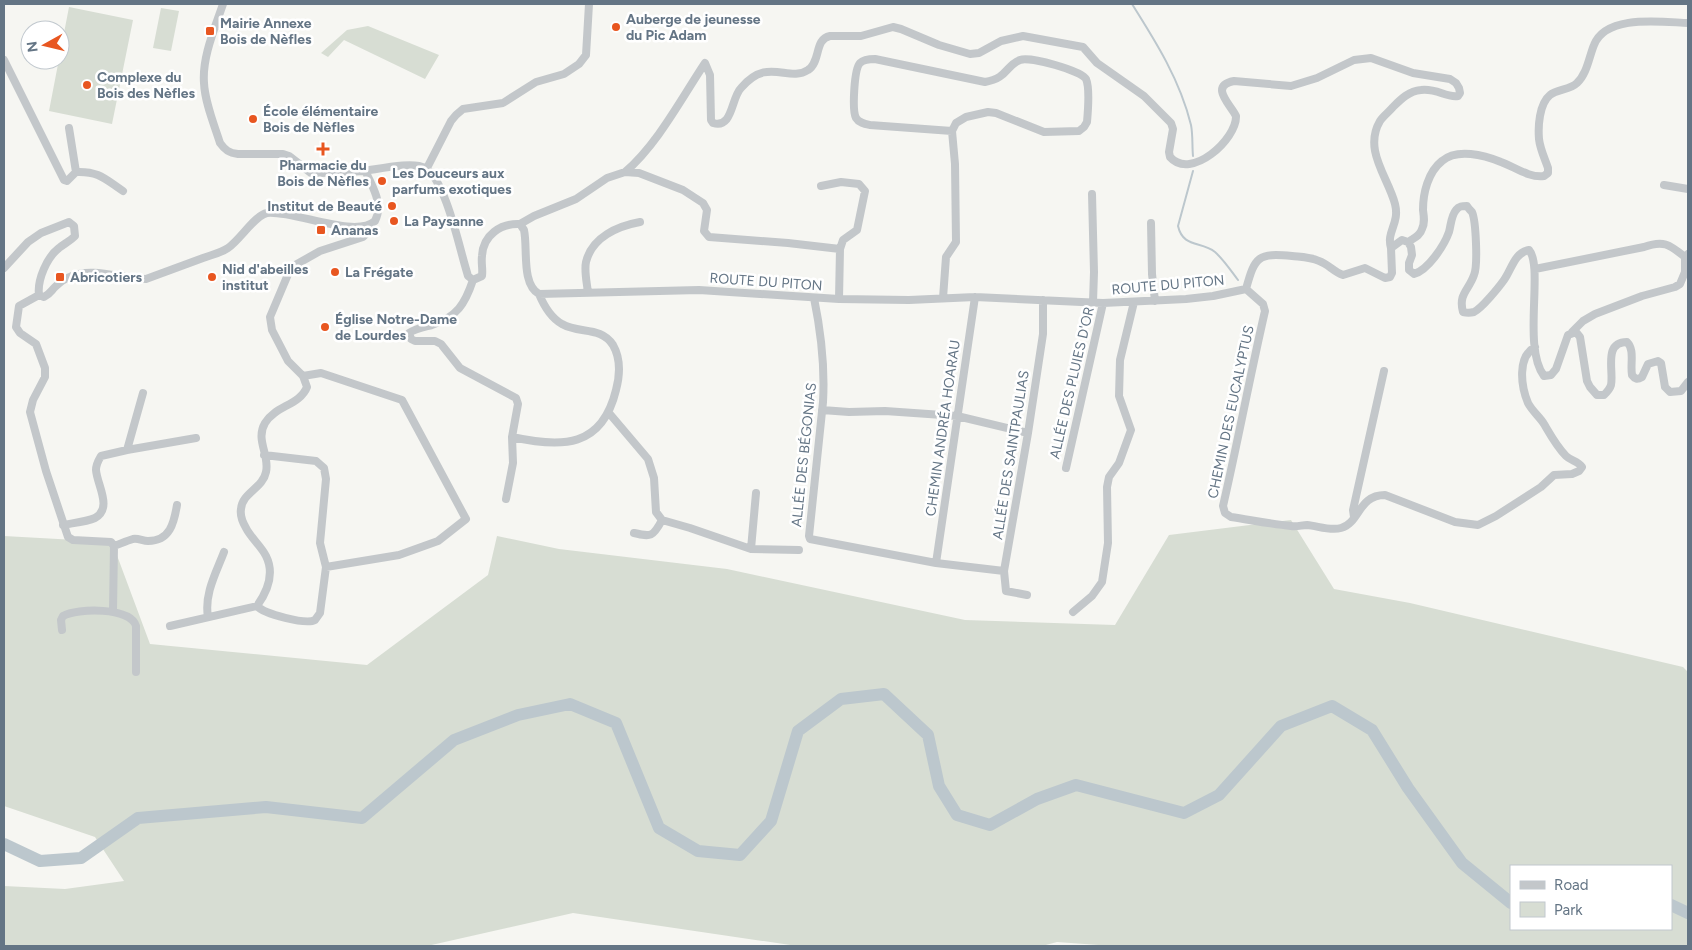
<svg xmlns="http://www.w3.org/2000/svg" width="1692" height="950" viewBox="0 0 1692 950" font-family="Figtree,sans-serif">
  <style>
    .green { fill: #d7ddd3; fill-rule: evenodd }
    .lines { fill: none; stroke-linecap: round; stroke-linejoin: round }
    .stream { stroke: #bcc7cd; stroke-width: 2 }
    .river { stroke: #bcc7cd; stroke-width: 12 }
    .minor { stroke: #c3c7ca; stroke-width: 8 }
    .poi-dot { fill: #e85620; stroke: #fff; stroke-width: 2 }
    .labels { text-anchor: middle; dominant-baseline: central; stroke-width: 5; stroke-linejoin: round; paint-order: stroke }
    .poi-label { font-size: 14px; font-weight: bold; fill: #647585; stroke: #fff; text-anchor: start }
    .street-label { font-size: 14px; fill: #647585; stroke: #fff }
  </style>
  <rect width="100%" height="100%" fill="#f6f6f2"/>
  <path class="green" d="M69 7 133 20 112 124 49 111Z
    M161 8 179 11 171 51 153 48Z
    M368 26 439 55 425 79 344 40 328 57 321 53 347 30Z
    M1291 520 1334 589 1410 603 1683 667 1688 672V946H1112L1057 942 1042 946H797L573 913 427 946H4V886L65 889 124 881 95 837 4 806V536L112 542 150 644 367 665 488 575 497 536 559 549 727 569 965 620 1115 625 1169 535ZM1511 866H1671V929H1511Z"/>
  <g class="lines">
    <path class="stream" d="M1132 4C1156 42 1180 80 1191 125 1193 135 1192 146 1193 156
      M1193 171 1178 226C1183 248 1201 241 1215 252 1224 260 1231 271 1238 280"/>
    <path class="river" d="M4 844 40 861 81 858 138 818 266 807 362 818 454 740 518 715 570 704 616 723 659 828 698 851 740 855 771 821 798 731 841 699 884 694 928 735 939 786 957 815 990 825 1037 799 1076 785 1184 813 1219 795 1281 726 1332 706 1372 730 1408 788 1462 863 1511 903
      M1671 905 1688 913"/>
    <path class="minor" d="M223 4C215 28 202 57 204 83 205 103 214 124 220 143 225 150 229 153 238 154H283L289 156 311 173C328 173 346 172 364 171 379 169 413 161 425 168 445 179 459 246 466 269L468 276 473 280 482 276C483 269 481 263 482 256 483 235 501 223 520 224L524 230C528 248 521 284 539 294L699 290 839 299 909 300 975 297 1103 303 1186 299 1213 296 1246 289
      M4 60 64 180 67 181 76 172 69 128
      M427 168 451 121 456 115 463 109 503 103 536 82 564 74 579 64 586 55 589 4
      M76 172C99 171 105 179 123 191
      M625 172C657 145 681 99 705 63L710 75 711 120 713 123C733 129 731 98 741 88 768 56 788 83 808 70 821 62 814 39 830 36H861L893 27 901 29 939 45 970 54 979 53 1001 41 1023 36 1083 47 1097 63 1144 96 1171 123 1173 129 1169 152 1170 157C1191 181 1237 139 1236 116 1230 104 1209 86 1234 81L1291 86 1317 78 1354 60 1371 58 1413 73 1450 79 1456 83 1459 88 1460 93 1458 96C1446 98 1437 88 1421 90 1409 91 1401 99 1393 107 1389 112 1383 116 1380 121 1363 150 1388 177 1395 204 1400 224 1386 231 1391 248
      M1664 185 1688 189
      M821 186 841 182 859 184 865 191 857 230 843 240 840 249 839 299
      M1092 194 1094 272 1093 302
      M1151 223 1152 274 1155 301
      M520 224 534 216 576 199 607 178 625 172 639 173 683 190 703 203 707 210 704 231 709 237 788 243 840 249
      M1408 242C1414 238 1420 236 1422 229 1425 223 1424 217 1423 210 1423 193 1428 172 1442 161 1457 148 1484 155 1501 162 1515 167 1529 178 1544 176L1548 173V168C1545 159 1540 149 1539 139 1538 127 1539 104 1550 95 1557 89 1570 90 1577 83 1587 74 1589 57 1594 45 1606 14 1661 22 1688 23
      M4 268 28 242 41 233 69 222 74 226 75 236C70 241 64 244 59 248 47 257 37 280 39 295L44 297C50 294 51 291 55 287 59 283 66 278 72 276 92 267 123 279 146 279 165 272 184 265 203 258 211 255 221 253 228 248 240 240 255 215 267 213 294 210 355 239 375 221 384 203 372 187 365 170
      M1535 269 1644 247C1663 240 1669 244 1685 257
      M473 280C465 304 457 317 432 325 424 327 416 328 409 333L411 339 415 341H435L441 344 460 368 516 398 518 404 512 437 513 463 506 499
      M1246 289C1255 256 1258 253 1292 256 1301 257 1311 257 1319 261 1328 264 1334 272 1343 275L1365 268 1385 278 1390 277 1392 273 1391 248 1402 240 1408 242 1411 247 1412 255 1409 263V270L1414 274C1428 270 1444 246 1449 232 1451 225 1451 216 1456 210 1459 206 1462 206 1467 206 1468 208 1470 210 1472 212 1476 221 1478 266 1474 275 1469 290 1458 294 1463 312 1467 313 1470 313 1474 312 1482 308 1499 287 1504 280 1512 269 1514 253 1529 250 1544 267 1522 347 1544 376L1551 375 1556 369 1568 335 1576 332 1580 337 1587 381 1590 387 1597 395H1604C1607 392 1610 389 1611 385 1614 371 1603 342 1627 342 1635 350 1630 364 1632 375 1635 379 1637 380 1642 377L1648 364 1658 361 1661 363 1665 387 1670 392 1681 391 1688 382
      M1246 289 1263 304 1265 311C1250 376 1238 441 1223 506L1225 513 1231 517C1251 520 1271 524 1291 526 1297 527 1302 525 1307 525 1318 526 1330 531 1341 528 1360 523 1358 495 1385 495L1455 522 1478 525 1496 516 1541 487 1554 475 1572 474 1579 471 1582 467C1578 461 1571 461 1566 456 1557 447 1551 436 1544 424 1540 417 1532 411 1528 403 1521 386 1517 357 1535 347
      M588 293C587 283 584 271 586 262 592 237 618 226 640 222
      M39 295 19 306 16 327 20 333 36 344 45 368V377L33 400 30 412 46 471 68 537 73 540 111 542 114 546 113 611
      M814 298C821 332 825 367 823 402L809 536 810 539 936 563 1004 571
      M943 298 946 257 956 242 955 164 952 131 956 123 966 117 988 112 996 113 1044 132 1079 131 1084 127 1087 122C1088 111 1090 88 1086 79 1082 71 1030 56 1020 60 1005 66 1008 78 985 82L875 59C870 59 863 60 860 63 854 69 852 111 856 118 859 123 865 124 870 125L952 131
      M1572 332 1583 321 1595 314 1642 296 1675 287 1680 284 1685 272V257L1688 254
      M303 376 321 373 402 400 466 519 438 541 399 555 326 567
      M822 410 849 412 885 411 957 416 1028 433
      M609 413 648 459 654 478 656 512 662 520 690 528 751 549 799 550
      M512 437C562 448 602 448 616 390 620 375 621 359 613 345 601 326 579 334 562 324 551 318 544 306 539 294
      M127 450 143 393
      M1066 468 1103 303
      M1354 517 1353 510 1384 371
      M63 525C73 523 86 522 95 518 113 508 97 485 96 470 96 464 98 461 101 456L127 450 196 438
      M634 533C651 537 653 537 662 520
      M114 546C120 544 126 541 133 539 138 538 143 541 148 541 170 541 174 523 177 505
      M751 549 756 493
      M936 563 975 297
      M1027 595 1006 591 1004 571 1028 433 1043 334V300
      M257 606C264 614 306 625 315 620L320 613 326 567 320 543 326 479 324 468 316 461 264 455
      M1073 612 1092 596 1102 582 1108 543 1107 487 1109 477 1119 463 1131 430 1119 396 1120 360 1134 302
      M208 617C204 594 216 573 224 552
      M170 626 257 606C267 592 275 574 266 556 261 546 251 538 246 528 243 523 240 515 241 509 242 493 263 488 266 472 270 455 255 440 265 423 275 406 300 405 307 387L303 376 288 361 272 330 270 317 289 272 297 264 320 251 363 237 366 234 365 227
      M62 630 61 620 63 616C77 608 131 607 136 626V672"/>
  </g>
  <g class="poi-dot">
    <circle cx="616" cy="27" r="5"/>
    <rect x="205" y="26" width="10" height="10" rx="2.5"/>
    <circle cx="87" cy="85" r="5"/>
    <circle cx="253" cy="119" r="5"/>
    <path d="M320.5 141.5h5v5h5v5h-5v5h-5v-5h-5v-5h5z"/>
    <circle cx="382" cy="181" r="5"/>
    <circle cx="392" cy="206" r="5"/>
    <circle cx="394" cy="221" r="5"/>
    <rect x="316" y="225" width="10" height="10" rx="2.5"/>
    <circle cx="335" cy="272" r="5"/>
    <rect x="55" y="272" width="10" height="10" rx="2.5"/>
    <circle cx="212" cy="277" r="5"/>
    <circle cx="325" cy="327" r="5"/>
  </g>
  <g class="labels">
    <g class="poi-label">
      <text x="626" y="19">Auberge de jeunesse<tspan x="626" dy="16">du Pic Adam</tspan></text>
      <text x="220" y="23">Mairie Annexe<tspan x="220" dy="16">Bois de Nèfles</tspan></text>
      <text x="97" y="77">Complexe du<tspan x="97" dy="16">Bois des Nèfles</tspan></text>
      <text x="263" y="111">École élémentaire<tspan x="263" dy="16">Bois de Nèfles</tspan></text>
      <text x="323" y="165" text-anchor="middle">Pharmacie du<tspan x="323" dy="16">Bois de Nèfles</tspan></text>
      <text x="392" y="173">Les Douceurs aux<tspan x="392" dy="16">parfums exotiques</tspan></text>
      <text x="382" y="206" text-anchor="end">Institut de Beauté</text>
      <text x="404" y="221">La Paysanne</text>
      <text x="331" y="230">Ananas</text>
      <text x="222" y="269">Nid d'abeilles<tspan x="222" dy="16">institut</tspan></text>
      <text x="345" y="272">La Frégate</text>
      <text x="70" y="277">Abricotiers</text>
      <text x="335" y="319">Église Notre-Dame<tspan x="335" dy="16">de Lourdes</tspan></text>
    </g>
    <g class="street-label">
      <text transform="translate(766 282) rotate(4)">ROUTE DU PITON</text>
      <text transform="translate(1168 285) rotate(-5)">ROUTE DU PITON</text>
      <text transform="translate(1072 383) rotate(-77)">ALLÉE DES PLUIES D'OR</text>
      <text transform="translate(1231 412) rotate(-78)">CHEMIN DES EUCALYPTUS</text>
      <text transform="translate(943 428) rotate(-82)">CHEMIN ANDRÉA HOARAU</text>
      <text transform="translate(804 455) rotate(-84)">ALLÉE DES BÉGONIAS</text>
      <text transform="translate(1011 455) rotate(-81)">ALLÉE DES SAINTPAULIAS</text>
    </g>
  </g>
  <rect width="1692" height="950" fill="none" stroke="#647585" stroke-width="10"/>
  <rect x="1510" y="865" width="162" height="65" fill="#ffffff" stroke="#c1c8ce"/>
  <rect x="1520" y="881" width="25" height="8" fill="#c3c7ca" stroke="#c1c8ce"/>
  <text x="1554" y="890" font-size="15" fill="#647585">Road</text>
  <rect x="1520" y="902" width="25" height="15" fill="#d7ddd3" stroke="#c1c8ce"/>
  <text x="1554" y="915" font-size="15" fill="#647585">Park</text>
  <g transform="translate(45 45) rotate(262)"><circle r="24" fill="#ffffff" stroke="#c1c8ce"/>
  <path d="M0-4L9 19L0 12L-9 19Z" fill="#e85620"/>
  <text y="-8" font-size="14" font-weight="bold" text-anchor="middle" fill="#647585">N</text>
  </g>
</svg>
